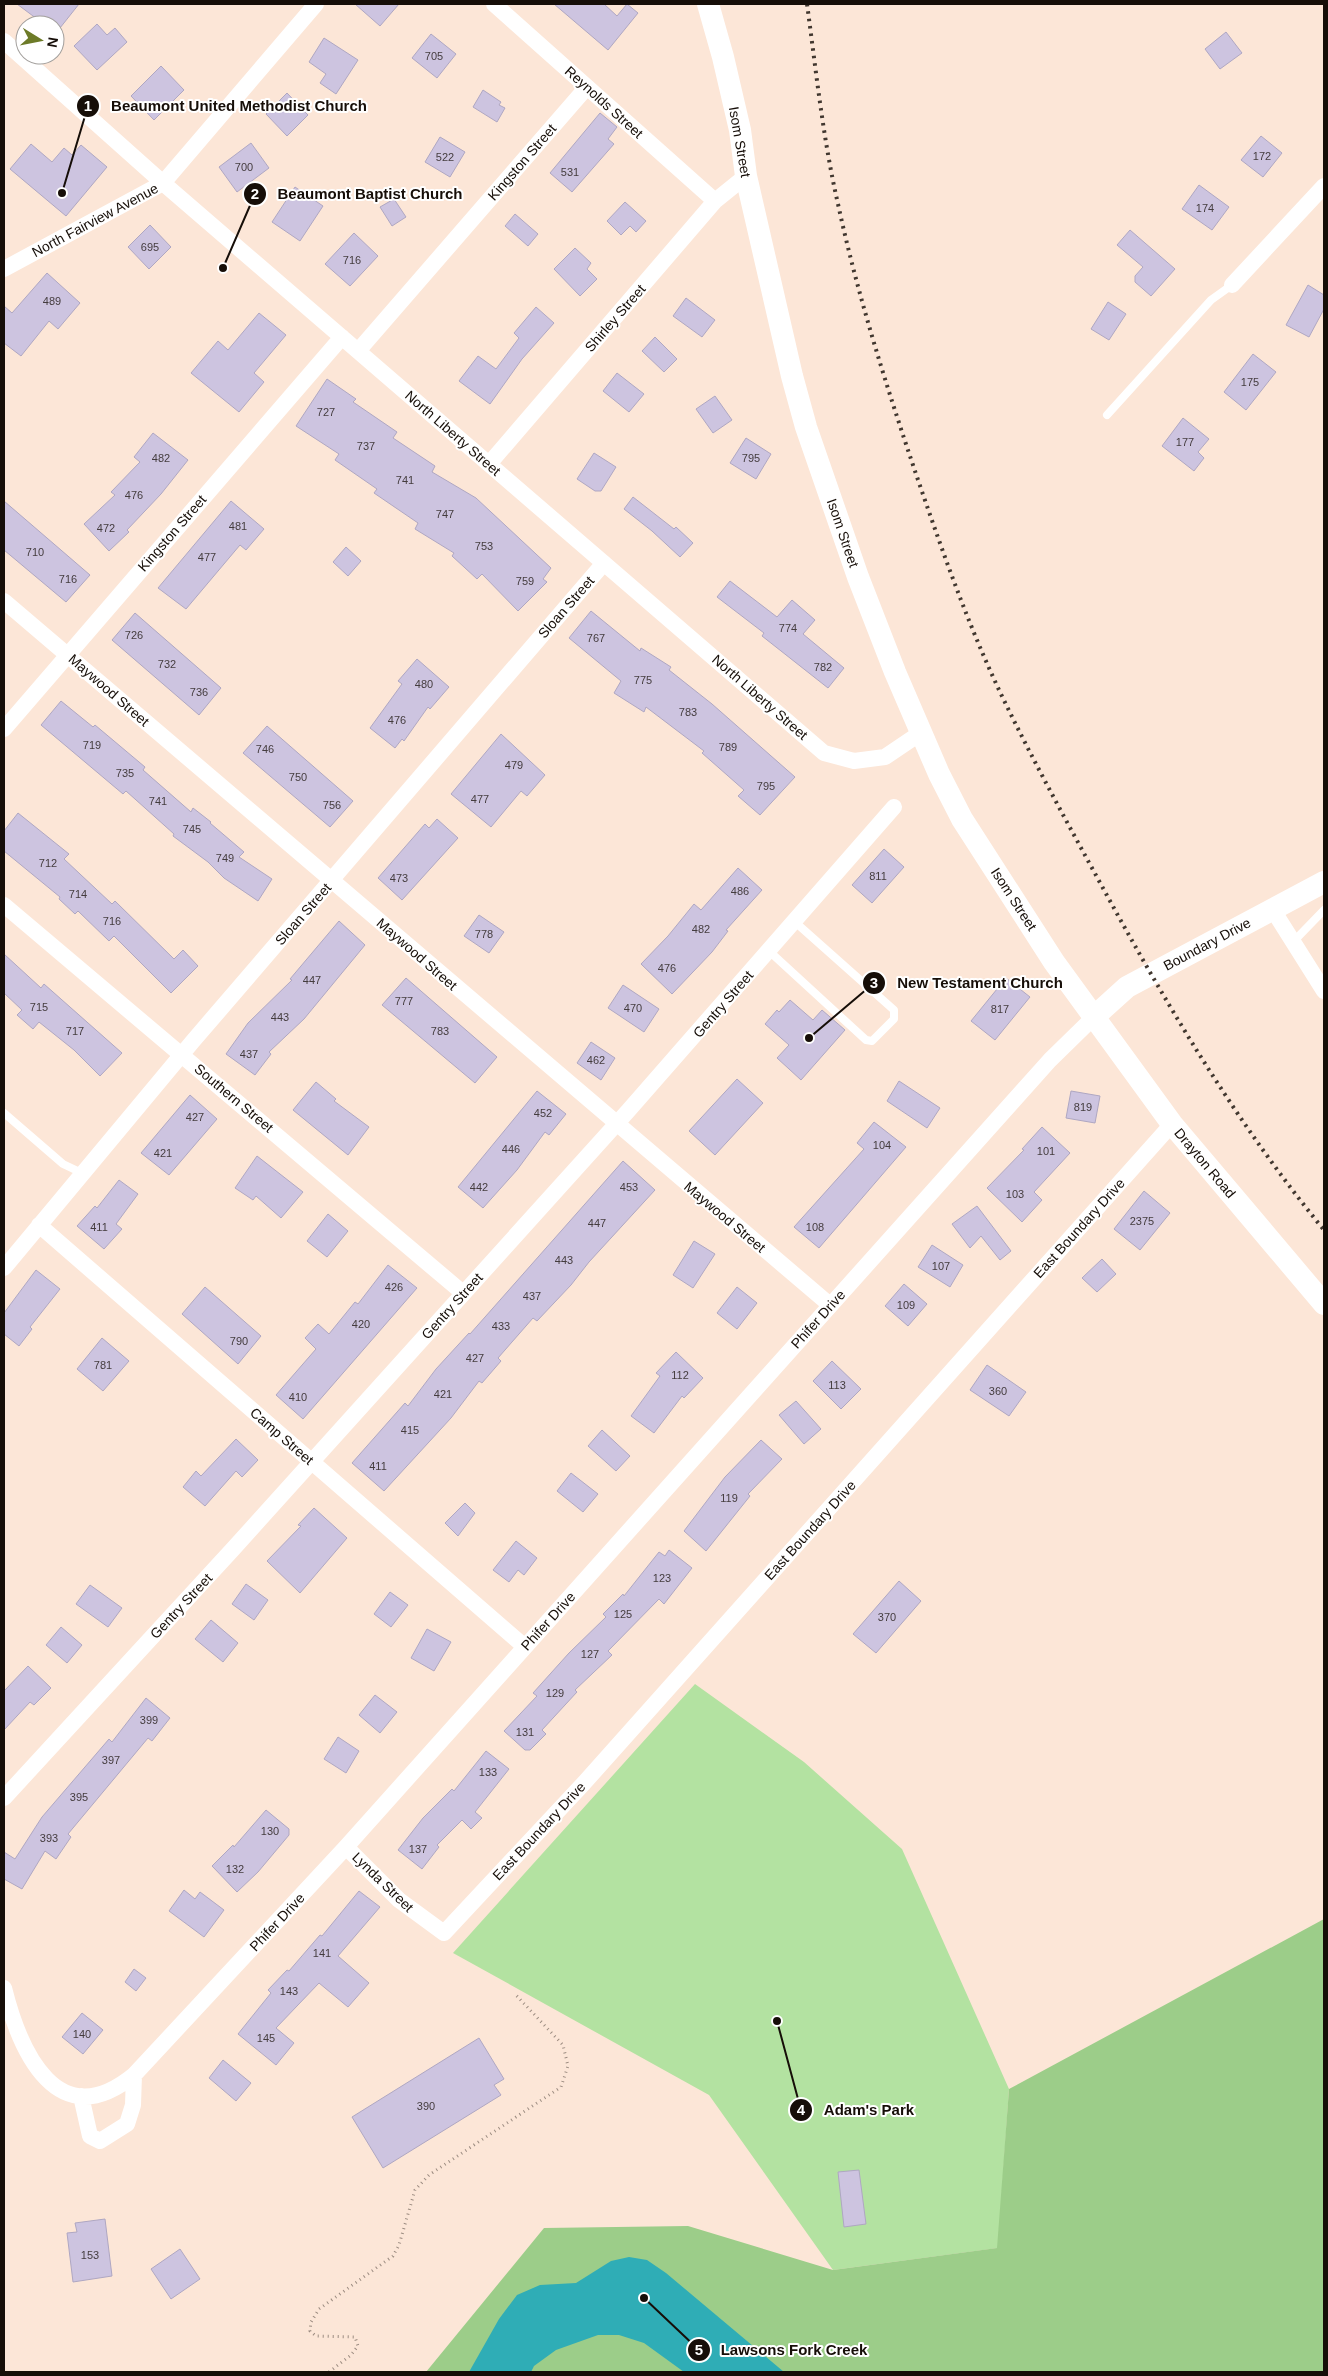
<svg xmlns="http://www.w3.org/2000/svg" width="1328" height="2376" viewBox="0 0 1328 2376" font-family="Helvetica,sans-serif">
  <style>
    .green { fill: #b3e2a1 }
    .forest { fill: #9ccd89 }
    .water { fill: #2fadb6 }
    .building { fill: #cdc4e0; stroke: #afa7c2 }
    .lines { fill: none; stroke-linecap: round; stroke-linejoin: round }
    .path { stroke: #9c8c81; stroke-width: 3; stroke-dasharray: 1 4; stroke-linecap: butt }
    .lane { stroke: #fff; stroke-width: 8 }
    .street { stroke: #fff; stroke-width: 16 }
    .secondary { stroke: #fff; stroke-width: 22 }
    .rail { stroke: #41372f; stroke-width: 4; stroke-dasharray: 2.5 5; stroke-linecap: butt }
    .labels { text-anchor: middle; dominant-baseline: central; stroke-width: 4; stroke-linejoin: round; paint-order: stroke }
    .number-label { font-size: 11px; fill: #443c3e }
    .street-label { font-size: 14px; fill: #160e08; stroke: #fff }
    .leader { fill: none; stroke: #160e08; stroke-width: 2 }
    .callout-dot { fill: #160e08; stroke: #fff; stroke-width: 2 }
    .mark-label { font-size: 15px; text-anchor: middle; font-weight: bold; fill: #fff }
    .callout-label { font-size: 15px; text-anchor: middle; font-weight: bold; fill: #160e08; stroke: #fff; stroke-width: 4; stroke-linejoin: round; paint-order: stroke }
  </style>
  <rect width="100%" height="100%" fill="#fce6d7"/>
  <path class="green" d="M695 1684 804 1762 902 1849 1009 2089 998 2248 833 2270 709 2095 453 1953Z"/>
  <path class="forest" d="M1324 1919V2372H426L544 2228 688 2226 833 2270 997 2248 1009 2089Z"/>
  <path class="water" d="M629 2257 647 2260 666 2273 784 2372H684L644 2343 619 2335H598L556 2350 534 2366 531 2372H469L499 2319 517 2295 540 2285 576 2283 611 2261Z"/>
  <path class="building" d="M17 4H79L56 33 55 25H45Z
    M355 4H399L380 26Z
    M554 4H604L617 16 627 4 638 13 608 50Z
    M97 24 107 35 115 28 127 42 97 70 74 46Z
    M1226 32 1242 53 1220 69 1205 49Z
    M431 34 456 54 437 78 412 58Z
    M324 38 358 60 336 94 320 83 326 74 309 62Z
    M161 66 184 90 154 120 131 96Z
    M483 90 501 102 499 105 505 108 497 122 473 107Z
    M287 93 308 115 287 136 266 114Z
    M600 113 617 127 608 139 614 144 572 192 550 173Z
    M1261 136 1282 153 1263 177 1241 160Z
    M440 137 465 152 450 177 425 162Z
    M251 143 269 168 237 192 219 167Z
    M31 144 52 162 64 148 72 155 81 145 107 167 66 216 10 169Z
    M1199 185 1229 207 1212 230 1182 209Z
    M295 187 323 206 300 241 272 222Z
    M394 199 406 217 392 226 380 207Z
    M625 202 646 221 636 232 630 226 621 235 607 221Z
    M515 214 538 234 528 246 505 226Z
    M150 225 171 247 149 269 128 247Z
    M1130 230 1175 269 1151 296 1135 282V276L1143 267 1117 245Z
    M354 233 378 256 350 286 325 264Z
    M575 248 591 263 587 269 597 279 580 296 554 269Z
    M47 273 80 303 58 329 49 321 21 356 4 343V306L12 313Z
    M1308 285 1324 295V309L1309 337 1286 325Z
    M686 298 715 320 702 337 673 316Z
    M1108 302 1126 314 1109 340 1091 329Z
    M536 307 554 323 522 359 490 404 459 381 478 356 496 369 519 338 514 333Z
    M259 313 286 335 254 373 264 382 239 412 191 373 218 341 228 350Z
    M655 337 677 359 664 372 642 351Z
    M1253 354 1276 372 1246 410 1224 392Z
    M617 373 644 394 629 412 603 391Z
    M327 379 356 399 353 402 397 432 393 438 435 466 432 472 476 498 551 568 543 579 547 582 518 611 482 574 477 579 452 556 454 553 415 529 418 523 374 493 377 489 335 460 339 454 296 426Z
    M715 396 732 420 713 433 696 409Z
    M1183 418 1209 439 1198 452 1204 458 1194 471 1162 446Z
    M153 433 188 460 161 494 127 530 129 532 109 551 84 524 115 495 111 492 140 462 134 457Z
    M746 438 771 454 756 479 730 463Z
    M594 453 616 467 601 491H595L577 479Z
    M633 497 674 529 676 527 693 543 680 557 652 531 624 509Z
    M4 501 90 575 66 602 4 550Z
    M231 501 264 529 246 550 240 545 186 609 158 588Z
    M346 547 361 561 348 576 333 562Z
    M730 581 777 617 792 600 815 620 803 634 844 668 828 688 762 636 764 633 717 597Z
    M591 611 640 651 641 648 671 667 669 670 712 704 795 777 760 815 738 796 744 790 702 753 704 751 646 707 644 712 614 693 621 681 569 638Z
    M135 613 221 688 199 715 112 640Z
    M417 659 449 687 430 709 428 707 404 741 402 739 395 748 370 728 402 684 398 681Z
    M61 701 93 727 95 725 145 767 143 770 191 812 193 808 211 822 210 823 244 852 239 857 272 879 258 901 224 878 208 862 173 836 174 834 126 791 123 794 41 725Z
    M267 726 353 801 330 827 243 753Z
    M501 734 545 775 527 796 521 791 491 827 451 794Z
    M18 813 69 854 64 859 112 904 115 901 174 959 183 950 198 966 171 993 114 936 109 941 78 911 75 914 59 899 60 897 4 851V831Z
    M437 819 458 838 402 900 378 878 425 824 429 828Z
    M884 849 904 867 872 903 852 885Z
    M738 868 762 890 726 930 728 931 712 952 672 994 641 964 668 936 694 904 701 910Z
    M479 915 504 932 489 953 464 936Z
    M339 921 365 945 304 1019 269 1052 271 1054 255 1075 226 1054 248 1023 292 980 290 979Z
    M4 954 41 988 44 984 122 1053 100 1076 74 1050 39 1022 33 1029 17 1015 22 1010 4 993Z
    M406 978 497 1057 475 1083 382 1005Z
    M1006 978 1030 997 995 1040 971 1021Z
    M623 985 659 1009 644 1032 608 1008Z
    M790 1000 813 1020 822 1010 845 1030 801 1080 777 1058 789 1045 765 1024 777 1010 779 1012Z
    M591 1042 615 1058 601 1080 577 1063Z
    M737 1079 763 1103 715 1155 689 1131Z
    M899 1081 940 1108 927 1128 887 1101Z
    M316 1082 336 1099 334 1101 369 1127 348 1155 293 1110Z
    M537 1091 566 1114 549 1135 545 1132 517 1170 483 1208 458 1187Z
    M1071 1091 1100 1096 1095 1123 1066 1118Z
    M190 1095 217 1119 169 1175 141 1153Z
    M874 1122 906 1147 819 1248 794 1227 864 1149 857 1143Z
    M1042 1127 1070 1153 1034 1192 1042 1200 1022 1222 987 1188 1024 1150 1022 1149Z
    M257 1156 303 1192 281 1218 256 1196 253 1200 235 1188Z
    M623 1161 655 1190 589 1262 571 1285 537 1321 533 1318 498 1358 501 1361 482 1383 479 1381 451 1418 384 1491 352 1463 405 1403 408 1406 436 1369 469 1333 470 1334Z
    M119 1180 138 1194 116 1224 122 1229 104 1249 77 1226 95 1206 97 1208Z
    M1144 1191 1170 1213 1140 1250 1114 1229Z
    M977 1206 1011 1251 1000 1260 981 1236 970 1248 952 1224Z
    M328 1214 348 1231 327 1257 307 1241Z
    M694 1241 715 1254 693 1288 673 1275Z
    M932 1245 963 1265 950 1287 918 1267Z
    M1102 1259 1116 1274 1097 1292 1082 1278Z
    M388 1265 417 1288 303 1419 276 1395 316 1349 305 1338 318 1324 329 1334 355 1302 358 1304Z
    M36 1270 60 1289 30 1327 32 1329 19 1346 4 1334V1313Z
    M904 1284 927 1304 908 1326 885 1306Z
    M205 1287 261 1336 238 1364 182 1314Z
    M737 1287 757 1303 737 1329 717 1313Z
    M102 1338 129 1361 103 1391 77 1369Z
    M676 1352 703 1378 684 1398 682 1396 654 1433 631 1416 660 1376 656 1373Z
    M832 1361 861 1389 841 1409 813 1381Z
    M987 1365 1026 1392 1009 1416 970 1390Z
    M796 1401 821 1429 804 1444 779 1415Z
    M602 1430 630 1456 616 1471 588 1446Z
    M236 1439 258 1460 242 1477 236 1471 205 1506 183 1487 196 1471 201 1476Z
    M761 1440 782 1459 748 1494 750 1496 706 1551 684 1531 725 1477Z
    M571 1473 598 1494 583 1512 557 1491Z
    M465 1503 475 1513 458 1536 445 1523Z
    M314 1508 347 1538 300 1593 267 1561 301 1526 298 1525Z
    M516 1541 537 1558 524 1575 518 1570 509 1582 493 1570Z
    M669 1550 692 1568 664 1604 659 1599 608 1651 612 1655 575 1690 577 1692 542 1730 546 1734 530 1750H525L504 1731 537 1696 533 1693 569 1653 606 1617 603 1614 623 1594 624 1596 659 1552 665 1556Z
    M899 1581 921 1601 876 1653 853 1634Z
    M246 1584 268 1600 254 1620 232 1604Z
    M90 1585 122 1608 108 1627 76 1604Z
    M390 1592 408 1605 391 1627 374 1614Z
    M211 1620 238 1643 223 1662 195 1639Z
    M61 1627 82 1645 67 1663 46 1645Z
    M427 1629 451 1642 434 1671 411 1658Z
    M28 1666 51 1688 34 1705 30 1702 4 1730V1691Z
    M375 1695 397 1712 380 1733 359 1715Z
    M146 1698 170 1718 152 1741 148 1738 68 1834 71 1837 56 1859 45 1851 22 1889 4 1879V1852L15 1859 42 1817 109 1739 112 1742Z
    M338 1737 359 1751 346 1773 324 1759Z
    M486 1751 509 1769 475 1812 482 1818 471 1829 462 1820 437 1845 439 1847 422 1869 398 1850 423 1818 452 1789 454 1791Z
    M266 1810 289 1829V1835L258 1872 237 1892 212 1866 233 1845 234 1847Z
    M184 1890 195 1899 200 1892 224 1910 204 1937 169 1911Z
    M359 1891 380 1907 338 1956 369 1983 348 2007 319 1983 276 2028 294 2043 276 2065 238 2034 271 1993 268 1990 287 1970 289 1971 320 1935 322 1936Z
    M134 1969 146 1978 136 1991 125 1982Z
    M82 2013 103 2030 83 2054 62 2037Z
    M479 2038 504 2079 494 2085 501 2095 383 2168 352 2117Z
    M223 2060 251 2083 236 2101 209 2078Z
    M859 2170 866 2224 844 2227 838 2172Z
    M105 2219 112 2276 73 2282 67 2233 77 2232 75 2223Z
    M180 2249 200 2279 171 2299 151 2269Z"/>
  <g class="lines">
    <path class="path" d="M329 2372 351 2355 358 2346 355 2337 316 2336 310 2331 311 2322 319 2309 393 2256 399 2245 415 2190 429 2175 561 2087 568 2066 563 2045 515 1994"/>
    <path class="lane" d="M1107 415 1211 300 1232 285
      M1293 942 1324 910
      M769 951 866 1040 872 1041 894 1019V1010L795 922
      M4 1113 63 1164 82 1173"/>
    <path class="street" d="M494 4 715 201
      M4 41 163 183 824 753 854 761 885 757 922 732
      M4 269 163 183 316 4
      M1232 285 1324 186
      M358 351 587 87
      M489 464 715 201 746 176
      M4 601 830 1305
      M4 729 342 337
      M4 905 463 1293
      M1273 910 1324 991
      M39 1225 525 1647
      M4 1268 193 1041 604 563
      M4 1798 233 1549 628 1111 894 807
      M346 1847 399 1900 444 1933 584 1783 1172 1124
      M4 1988C20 2052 58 2137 134 2075L346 1847 1050 1060 1095 1016
      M81 2096 90 2136 100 2141 127 2124 133 2105 134 2075"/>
    <path class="secondary" d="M708 4 723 57 740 130 746 176 792 376 806 427 858 577 895 672 939 774 962 819 1054 962 1172 1124 1324 1304
      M1095 1016 1127 987 1324 882"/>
    <path class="rail" d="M807 4C816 70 823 139 838 204 858 297 887 388 917 477 942 550 967 622 1000 692 1032 759 1068 824 1104 890 1169 1009 1238 1125 1324 1230"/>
  </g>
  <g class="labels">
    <g class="number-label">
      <text x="434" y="56">705</text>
      <text x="1262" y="156">172</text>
      <text x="445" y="157">522</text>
      <text x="244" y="167">700</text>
      <text x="570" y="172">531</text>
      <text x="1205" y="208">174</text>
      <text x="150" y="247">695</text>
      <text x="352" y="260">716</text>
      <text x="52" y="301">489</text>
      <text x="1250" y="382">175</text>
      <text x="326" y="412">727</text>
      <text x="1185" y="442">177</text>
      <text x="366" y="446">737</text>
      <text x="161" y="458">482</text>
      <text x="751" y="458">795</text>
      <text x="405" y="480">741</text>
      <text x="134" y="495">476</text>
      <text x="445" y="514">747</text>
      <text x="238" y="526">481</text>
      <text x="106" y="528">472</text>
      <text x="484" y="546">753</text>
      <text x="35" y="552">710</text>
      <text x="207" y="557">477</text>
      <text x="68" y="579">716</text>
      <text x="525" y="581">759</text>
      <text x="788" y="628">774</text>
      <text x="134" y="635">726</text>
      <text x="596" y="638">767</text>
      <text x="167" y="664">732</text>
      <text x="823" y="667">782</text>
      <text x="643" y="680">775</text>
      <text x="424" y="684">480</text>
      <text x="199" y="692">736</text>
      <text x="688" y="712">783</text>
      <text x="397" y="720">476</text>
      <text x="92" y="745">719</text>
      <text x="728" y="747">789</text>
      <text x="265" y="749">746</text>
      <text x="514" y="765">479</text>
      <text x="125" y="773">735</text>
      <text x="298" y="777">750</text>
      <text x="766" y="786">795</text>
      <text x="480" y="799">477</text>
      <text x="158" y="801">741</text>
      <text x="332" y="805">756</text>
      <text x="192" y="829">745</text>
      <text x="225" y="858">749</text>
      <text x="48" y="863">712</text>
      <text x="878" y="876">811</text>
      <text x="399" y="878">473</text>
      <text x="740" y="891">486</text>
      <text x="78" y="894">714</text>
      <text x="112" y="921">716</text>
      <text x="701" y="929">482</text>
      <text x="484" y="934">778</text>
      <text x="667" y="968">476</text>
      <text x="312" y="980">447</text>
      <text x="404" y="1001">777</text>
      <text x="39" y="1007">715</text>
      <text x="633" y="1008">470</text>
      <text x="1000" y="1009">817</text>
      <text x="280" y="1017">443</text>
      <text x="75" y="1031">717</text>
      <text x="440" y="1031">783</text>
      <text x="249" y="1054">437</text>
      <text x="596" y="1060">462</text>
      <text x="1083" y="1107">819</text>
      <text x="543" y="1113">452</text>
      <text x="195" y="1117">427</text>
      <text x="882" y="1145">104</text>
      <text x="511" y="1149">446</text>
      <text x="1046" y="1151">101</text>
      <text x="163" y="1153">421</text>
      <text x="479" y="1187">442</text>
      <text x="629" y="1187">453</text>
      <text x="1015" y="1194">103</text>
      <text x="1142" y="1221">2375</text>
      <text x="597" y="1223">447</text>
      <text x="99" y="1227">411</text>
      <text x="815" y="1227">108</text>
      <text x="564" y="1260">443</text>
      <text x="941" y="1266">107</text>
      <text x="394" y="1287">426</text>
      <text x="532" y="1296">437</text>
      <text x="906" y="1305">109</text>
      <text x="361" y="1324">420</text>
      <text x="501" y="1326">433</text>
      <text x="239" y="1341">790</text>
      <text x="475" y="1358">427</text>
      <text x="103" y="1365">781</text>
      <text x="680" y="1375">112</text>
      <text x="837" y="1385">113</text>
      <text x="998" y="1391">360</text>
      <text x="443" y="1394">421</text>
      <text x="298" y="1397">410</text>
      <text x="410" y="1430">415</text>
      <text x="378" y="1466">411</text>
      <text x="729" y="1498">119</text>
      <text x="662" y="1578">123</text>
      <text x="623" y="1614">125</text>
      <text x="887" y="1617">370</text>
      <text x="590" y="1654">127</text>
      <text x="555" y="1693">129</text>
      <text x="149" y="1720">399</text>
      <text x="525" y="1732">131</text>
      <text x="111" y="1760">397</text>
      <text x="488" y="1772">133</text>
      <text x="79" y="1797">395</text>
      <text x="270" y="1831">130</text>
      <text x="49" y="1838">393</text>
      <text x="418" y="1849">137</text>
      <text x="235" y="1869">132</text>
      <text x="322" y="1953">141</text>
      <text x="289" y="1991">143</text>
      <text x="82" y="2034">140</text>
      <text x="266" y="2038">145</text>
      <text x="426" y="2106">390</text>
      <text x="90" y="2255">153</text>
    </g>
    <g class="street-label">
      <text transform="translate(604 102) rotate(42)">Reynolds Street</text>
      <text transform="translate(740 142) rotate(80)">Isom Street</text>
      <text transform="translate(522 162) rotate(-49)">Kingston Street</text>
      <text transform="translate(95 220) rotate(-28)">North Fairview Avenue</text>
      <text transform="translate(615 318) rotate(-49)">Shirley Street</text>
      <text transform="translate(453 433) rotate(41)">North Liberty Street</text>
      <text transform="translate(172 533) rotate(-49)">Kingston Street</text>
      <text transform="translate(843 533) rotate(71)">Isom Street</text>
      <text transform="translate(566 607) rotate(-49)">Sloan Street</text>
      <text transform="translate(109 690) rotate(41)">Maywood Street</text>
      <text transform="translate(760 697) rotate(41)">North Liberty Street</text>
      <text transform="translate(1014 899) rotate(57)">Isom Street</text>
      <text transform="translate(303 914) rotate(-49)">Sloan Street</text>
      <text transform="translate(1207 944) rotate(-28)">Boundary Drive</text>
      <text transform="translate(417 954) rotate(41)">Maywood Street</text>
      <text transform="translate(723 1004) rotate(-49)">Gentry Street</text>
      <text transform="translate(234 1098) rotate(40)">Southern Street</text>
      <text transform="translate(1205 1163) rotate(50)">Drayton Road</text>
      <text transform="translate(725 1217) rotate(40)">Maywood Street</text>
      <text transform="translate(1079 1228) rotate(-48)">East Boundary Drive</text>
      <text transform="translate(452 1306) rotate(-48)">Gentry Street</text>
      <text transform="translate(818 1319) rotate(-48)">Phifer Drive</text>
      <text transform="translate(282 1436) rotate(41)">Camp Street</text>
      <text transform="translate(810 1530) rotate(-48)">East Boundary Drive</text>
      <text transform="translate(181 1606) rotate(-47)">Gentry Street</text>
      <text transform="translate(548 1621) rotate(-48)">Phifer Drive</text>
      <text transform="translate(539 1831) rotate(-47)">East Boundary Drive</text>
      <text transform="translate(383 1882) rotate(44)">Lynda Street</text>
      <text transform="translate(277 1922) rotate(-47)">Phifer Drive</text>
    </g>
  </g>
  <path class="leader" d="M62 193L88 106M223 268L255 194M809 1038L874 983M777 2021L801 2110M644 2298L699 2350"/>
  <g class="callout-dot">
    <circle cx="62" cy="193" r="5"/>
    <circle cx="223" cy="268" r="5"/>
    <circle cx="809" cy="1038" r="5"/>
    <circle cx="777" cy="2021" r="5"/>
    <circle cx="644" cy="2298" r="5"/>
    <circle cx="88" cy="106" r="12"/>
    <circle cx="255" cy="194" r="12"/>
    <circle cx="874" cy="983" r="12"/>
    <circle cx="801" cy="2110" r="12"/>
    <circle cx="699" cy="2350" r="12"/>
  </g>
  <g class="mark-label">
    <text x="88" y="111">1</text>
    <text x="255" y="199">2</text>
    <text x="874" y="988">3</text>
    <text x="801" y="2115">4</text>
    <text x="699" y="2355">5</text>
  </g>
  <g class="callout-label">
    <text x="239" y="111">Beaumont United Methodist Church</text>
    <text x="370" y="199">Beaumont Baptist Church</text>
    <text x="980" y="988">New Testament Church</text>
    <text x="869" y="2115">Adam's Park</text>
    <text x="794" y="2355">Lawsons Fork Creek</text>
  </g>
  <rect width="1328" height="2376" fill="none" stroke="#160e08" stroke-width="10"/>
  <g transform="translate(40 40) rotate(100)"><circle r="24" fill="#ffffff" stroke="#a29f9c"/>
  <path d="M0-4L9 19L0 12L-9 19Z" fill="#6d7b28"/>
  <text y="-8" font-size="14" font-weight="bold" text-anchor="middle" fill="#160e08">N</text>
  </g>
</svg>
